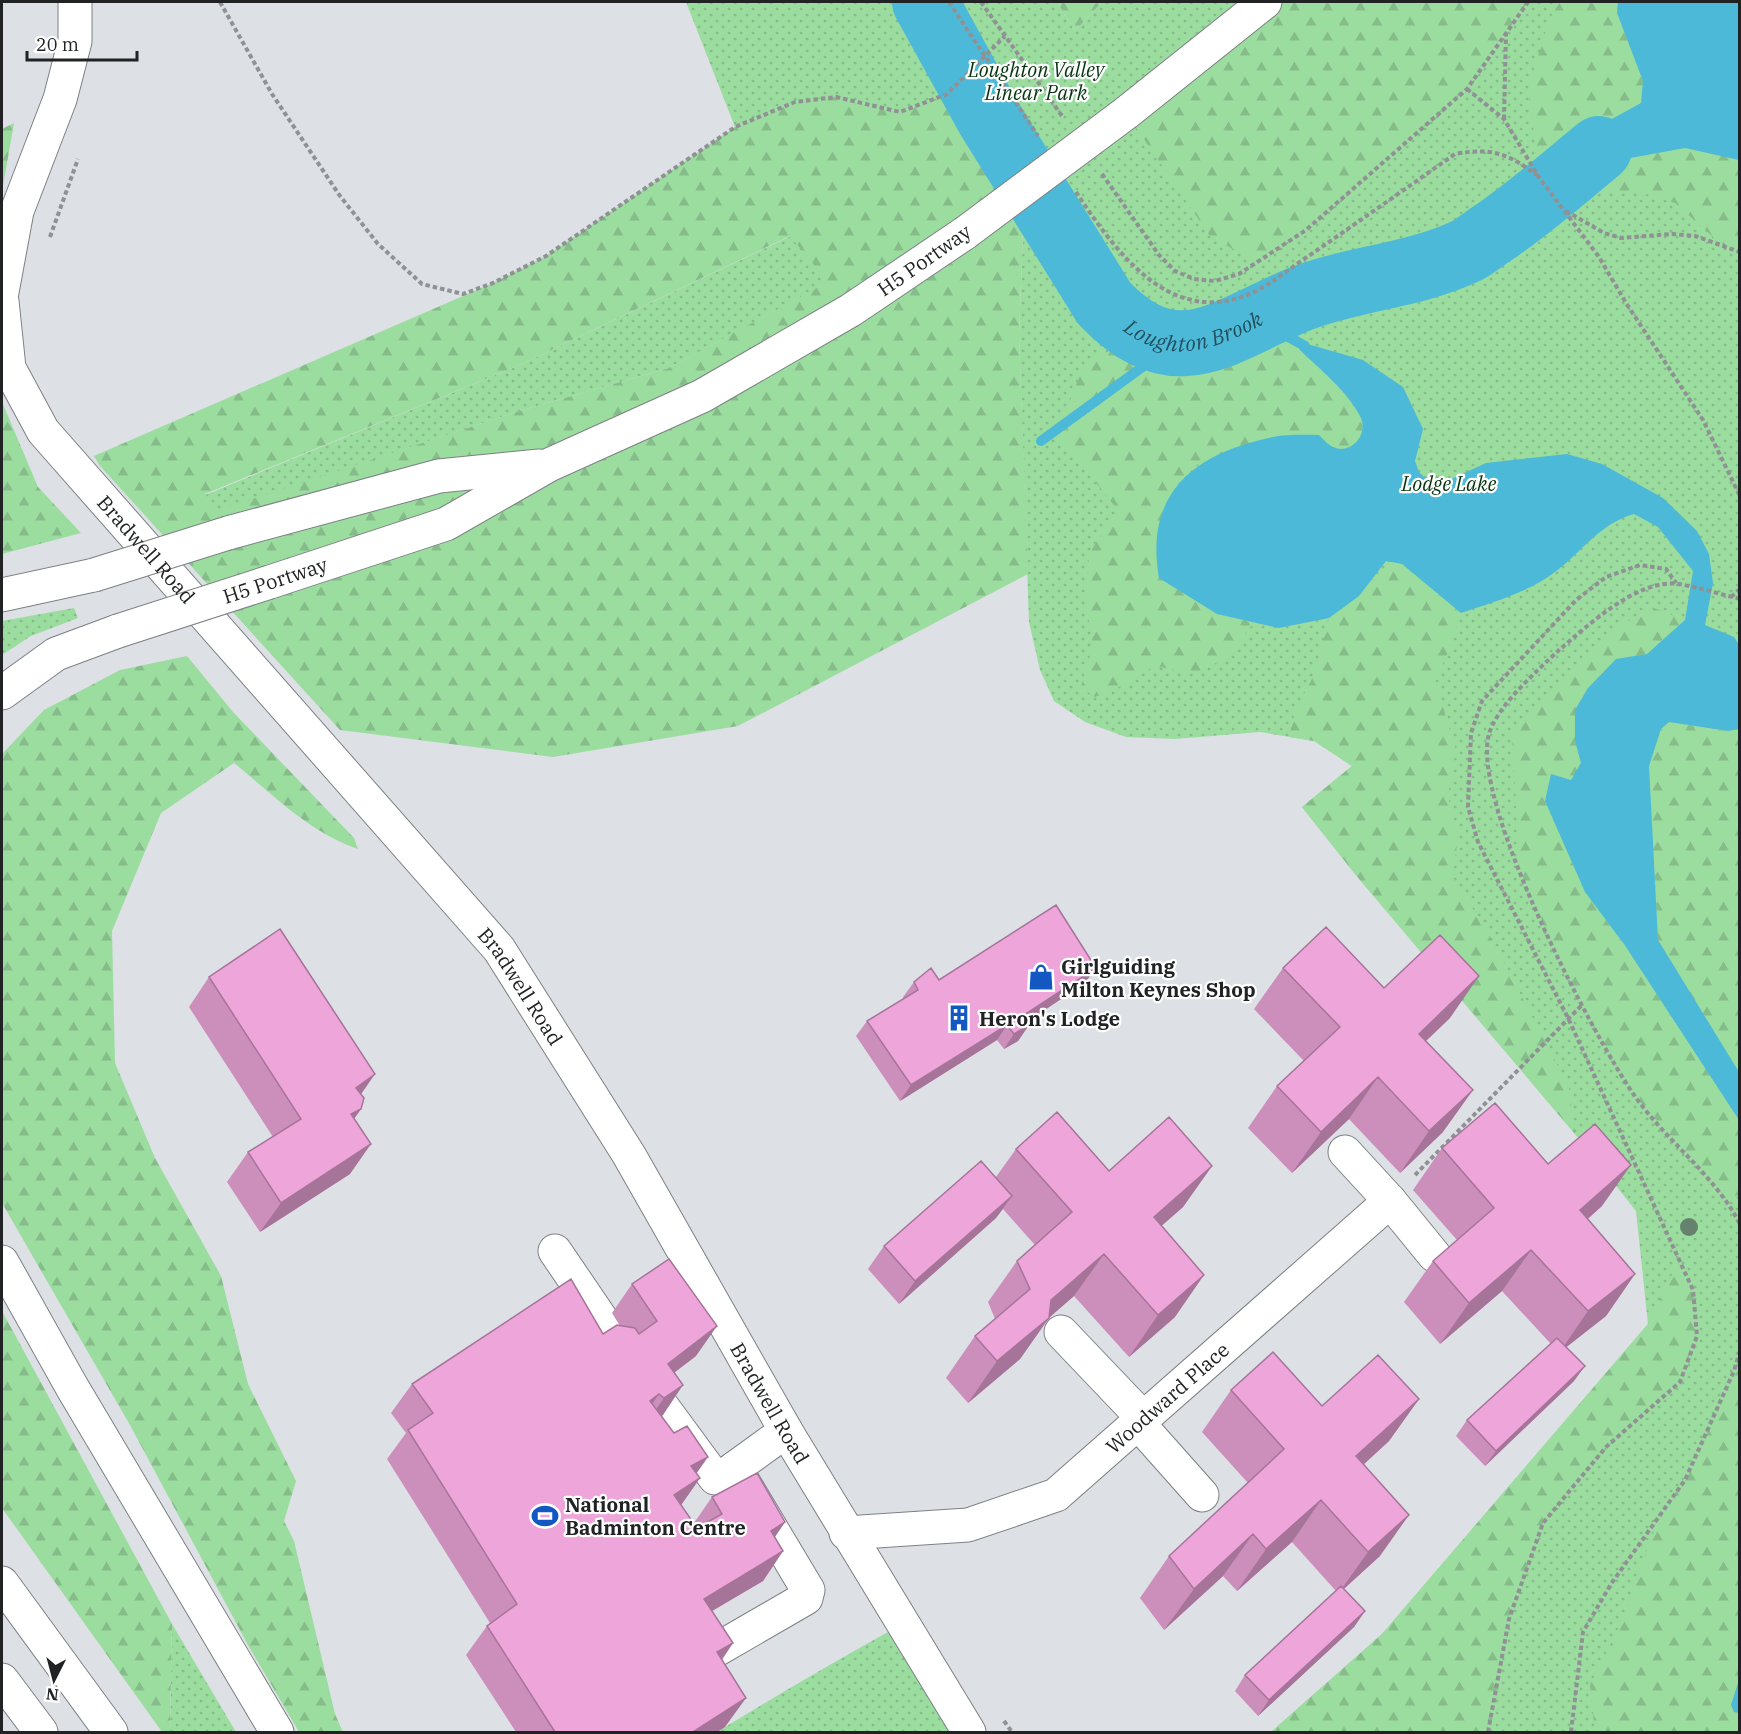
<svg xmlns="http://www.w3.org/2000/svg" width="1741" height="1734" viewBox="0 0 1741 1734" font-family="'IBM Plex Serif',serif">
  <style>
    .grass { fill: url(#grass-dots) }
    .forest { fill: url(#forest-firs); fill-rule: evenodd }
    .water { fill: #4db9d8 }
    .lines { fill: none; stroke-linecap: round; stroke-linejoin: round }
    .stream { stroke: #4db9d8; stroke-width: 10 }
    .river { stroke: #4db9d8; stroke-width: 66 }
    .minor-casing { stroke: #7d8184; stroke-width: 35 }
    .highway-casing { stroke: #7d8184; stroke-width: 35 }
    .path { stroke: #8f9194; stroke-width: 4; stroke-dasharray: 4.5 3; stroke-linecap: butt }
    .minor { stroke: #fff; stroke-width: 33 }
    .highway { stroke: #fff; stroke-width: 33 }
    .minor-bridge-casing { stroke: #7d8184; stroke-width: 35; stroke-linecap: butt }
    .minor-bridge { stroke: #fff; stroke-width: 33 }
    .tree { fill: #66826f }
    .wall { fill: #cc8ebb }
    .shaded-wall { fill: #a67499 }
    .building { fill: #eda5da; stroke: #a67499; stroke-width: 1.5 }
    .labels { text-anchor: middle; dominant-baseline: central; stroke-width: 4.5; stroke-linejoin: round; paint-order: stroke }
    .park-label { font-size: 20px; font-style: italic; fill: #05350f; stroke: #fff }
    .street-label { font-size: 20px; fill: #202223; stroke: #fff }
    .poi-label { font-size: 20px; font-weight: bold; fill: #202223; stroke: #fff; text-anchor: start }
    .water-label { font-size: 21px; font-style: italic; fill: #22505d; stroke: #fff }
  </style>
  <defs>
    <pattern id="grass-dots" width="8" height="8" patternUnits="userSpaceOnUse" patternTransform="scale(1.5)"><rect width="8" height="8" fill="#9bdc9f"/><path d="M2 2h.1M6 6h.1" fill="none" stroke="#85bc89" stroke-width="1.8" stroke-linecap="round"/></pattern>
    <pattern id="forest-firs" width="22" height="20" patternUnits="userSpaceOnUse" patternTransform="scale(1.5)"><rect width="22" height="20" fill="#9bdc9f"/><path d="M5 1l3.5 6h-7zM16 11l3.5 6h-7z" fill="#85bc89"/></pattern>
  </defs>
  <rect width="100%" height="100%" fill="#dde0e4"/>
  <path class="grass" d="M686 2H1057L1075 31 1102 2H1265L1390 154 1467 89 1528 2H1739V1732H1271L1382 1634 1648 1324 1636 1211 1575 1134 1355 874 1302 807 1352 766 1314 741 1260 732 1175 739 1126 737 1085 722 1054 701 1040 670 1029 622 1019 335 1025 181 1029 167 989 118 966 76 947 94 900 112 836 97 795 102 735 127Z
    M791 236 829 282 669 368 516 412 213 513 205 495 522 364Z
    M74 608 78 618 31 636 2 655V621Z
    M904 1623 969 1732H717C779 1694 841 1658 904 1623Z
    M172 1624 236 1732H170Z"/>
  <path class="forest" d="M1057 2H1102L1075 31Z
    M1265 2H1528L1467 89 1306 230 1256 262 1210 236 1126 113Z
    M1560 2H1618L1617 13 1643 81 1641 103 1593 130 1603 162 1685 148 1736 157 1740 160 1739 252 1721 244 1675 203 1646 194 1624 192 1583 195 1570 189 1536 149 1528 89 1549 20Z
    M966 76 1025 181 1019 335 1028 574 738 726 553 757 340 730 100 466 94 456 493 283 546 256 735 127 795 102 836 97 900 112 947 94ZM790 236 828 282 669 368 516 412 213 512 205 494 522 364Z
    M14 123 2 191V129Z
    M1236 329 1283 334 1311 345 1300 349C1320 369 1348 392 1361 419 1368 435 1350 455 1333 447 1328 445 1323 439 1319 435L1223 451 1199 463 1174 488 1217 614 1254 623 1227 657 1195 674 1155 666 1119 687 1095 697 1081 687 1093 645 1086 602 1089 553 1118 510 1057 435 1084 364 1141 335C1180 345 1199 346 1236 329Z
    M2 402 38 487 81 533 2 554Z
    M1393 562 1402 564 1461 613 1450 648 1435 681 1456 750 1448 796 1458 836 1453 877 1490 936 1569 1087 1575 1134 1355 874 1302 807 1352 766 1314 741 1289 737 1295 711 1314 675 1329 618 1359 596Z
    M1654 608 1685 620 1647 654 1616 659 1575 741 1581 763 1572 780 1545 801 1585 892 1624 944 1739 1120V1197L1727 1199 1635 1096 1594 1028 1560 962 1520 870 1512 736C1564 686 1583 638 1654 608Z
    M187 656 233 712 354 838 358 849C306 830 276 797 234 763L161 813 112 931 115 1063 155 1158 221 1276 248 1384 296 1481 284 1521 294 1541 335 1714 343 1732H299L248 1645 130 1425 2 1203V754L44 710 120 670Z
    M1669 722 1728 731 1739 729V1072L1658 941 1649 766 1661 729Z
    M1679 1260 1693 1290 1697 1336 1680 1382 1606 1447 1543 1523 1509 1619 1488 1732H1271L1382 1634 1648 1324Z
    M2 1311 172 1624 170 1732H162L2 1508Z
    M1734 1371H1739L1740 1680 1732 1699 1734 1712 1739 1713V1732H1595L1590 1685 1621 1623 1656 1524 1696 1459Z"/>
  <path class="water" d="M1618 2H1739V160L1685 148 1603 163 1592 130 1641 103 1643 81 1617 13Z
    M1311 345 1363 360 1403 387 1423 429 1415 461 1419 472 1427 480 1445 482 1486 463 1567 454 1602 464 1663 498 1697 531 1709 554 1713 583 1705 625 1734 637 1739 645V729L1728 731 1669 722 1661 729 1649 766 1658 940 1739 1072V1120L1624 944 1585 892 1545 801 1551 774 1571 780 1581 763 1575 741V710L1588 688 1616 659 1647 654 1685 620 1693 571 1658 527 1634 514C1599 524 1583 551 1555 572 1527 593 1493 602 1461 613L1402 564 1386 561 1359 596 1329 618 1279 628 1217 614 1159 578C1144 492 1195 453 1273 437 1287 434 1304 435 1319 435 1323 439 1328 445 1333 447 1351 455 1368 435 1361 418 1348 391 1320 370 1299 349Z
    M1739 1680V1713L1734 1712 1731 1705Z"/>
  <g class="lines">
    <path class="stream" d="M1236 329 1283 334 1305 346
      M1041 441 1174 344"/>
    <path class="river" id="s1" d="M925 2 989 118 1104 303C1176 379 1224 330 1300 299 1354 278 1413 276 1466 251 1476 246 1486 237 1496 231 1532 206 1565 177 1599 149"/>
    <g class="minor-casing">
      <g id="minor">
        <path d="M1126 113 1265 2"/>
        <path d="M2 292 17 211 60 99 75 41V2"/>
        <path id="s2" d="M2 301 9 368 43 431 499 949 629 1155 786 1431 969 1732"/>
        <path d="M228 533 439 476 539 466"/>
        <path d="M270 582 446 524 549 465 702 396 851 310 965 233"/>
        <path d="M2 595 94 575"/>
        <path d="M2 693 56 654 118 631"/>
        <path d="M1390 1201 1434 1255"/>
        <path d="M555 1251 627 1357"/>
        <path d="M1061 1332 1143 1418"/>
        <path d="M651 1391 715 1478H721L786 1431"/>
        <path d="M1138 1423 1202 1495"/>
        <path id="s3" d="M846 1533 968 1525 1056 1495 1390 1201 1345 1152"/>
        <path d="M711 1653 806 1598 808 1590 735 1468"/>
      </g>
    </g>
    <g class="highway-casing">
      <path id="highway" d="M2 1262 72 1387 277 1732
        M2 1583 111 1732
        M2 1680 41 1732"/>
    </g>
    <path class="path" d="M220 2 272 94 340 196 378 244 422 284 463 294 493 283 546 256 735 127 795 102 836 97 900 112 947 94 1005 36
      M949 2 1038 136
      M981 2 1062 116
      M1467 89 1504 119 1538 176 1599 257 1626 303 1703 420 1740 496
      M1504 119 1506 34
      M1102 174 1159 255 1175 271 1194 279 1215 281 1239 274 1306 230 1467 89 1528 2
      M1076 192C1116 252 1172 332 1256 291 1276 281 1294 265 1313 253 1361 220 1408 187 1455 154 1492 147 1509 154 1538 176
      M1566 211 1604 233 1621 238 1672 234 1695 236 1740 252
      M50 237 78 159
      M1731 597 1740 589
      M1740 599C1719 594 1699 587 1678 584 1638 578 1586 627 1558 651 1537 671 1497 706 1489 734 1470 801 1592 1034 1634 1095 1666 1141 1714 1174 1740 1224
      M1415 1175 1582 1005
      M1004 1721 1012 1732
      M1488 1732 1509 1619 1543 1523 1606 1447 1680 1382 1697 1336 1693 1290 1568 1018 1478 842 1468 807 1471 733 1482 701 1576 600 1606 577 1640 565 1666 569 1676 583
      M1571 1732 1583 1632 1611 1584 1685 1480 1734 1371 1740 1351"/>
    <use href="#minor" class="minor"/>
    <use href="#highway" class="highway"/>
    <g class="minor-bridge-casing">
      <path id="minor-bridge" d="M965 233 1126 113
        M94 575 228 533
        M118 631 270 582"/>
    </g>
    <use href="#minor-bridge" class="minor-bridge"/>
  </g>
  <circle class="tree" cx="1689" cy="1227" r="9"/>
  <path class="wall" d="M1283 968 1384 988 1450 1018 1426 1041 1443 1132 1400 1173 1349 1119 1292 1173 1248 1128 1277 1086 1304 1061 1254 1009Z
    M209 977 361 1094V1109L354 1119 350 1174 260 1232 227 1182 248 1152 273 1137 189 1007Z
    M939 980 1085 983 1027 1022 1029 1025 1018 1041 1004 1049 997 1040 900 1101 856 1036 867 1021 904 999 903 997 914 982Z
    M1442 1148 1548 1164 1602 1206 1588 1219 1635 1274 1606 1316 1566 1347 1574 1381 1485 1466 1456 1436 1467 1420 1551 1344 1502 1291 1440 1344 1404 1302 1433 1261 1457 1240 1413 1190Z
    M1016 1149 1109 1171 1212 1166 1183 1207 1161 1226 1175 1317 1129 1357 1074 1296 1049 1317 1020 1359 968 1403 946 1378 975 1336 995 1319 988 1302 1017 1261 1035 1245 1003 1209 996 1218 899 1304 868 1269 884 1246 996 1177Z
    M632 1284 696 1356 674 1373 663 1415 661 1416 700 1478 681 1505 694 1523 712 1497 785 1522 775 1537 783 1551 763 1581 712 1611 733 1643 722 1660 725 1727 717 1732H516L466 1655 487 1626 490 1623 387 1459 406 1433 391 1413 412 1384 603 1334 620 1326 612 1313Z
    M1231 1390 1322 1406 1419 1399 1389 1441 1363 1465 1380 1556 1344 1589 1365 1611 1354 1627 1258 1716 1235 1691 1245 1675 1336 1591 1292 1542 1237 1591 1223 1576 1164 1630 1140 1598 1169 1556 1248 1483 1202 1432Z"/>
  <path class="shaded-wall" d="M1096 968 1085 983 1013 1031 1024 1015Z
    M1479 976 1450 1018 1390 1075 1419 1034Z
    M1007 1025 997 1040 900 1101 911 1085Z
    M1029 1025 1018 1041 1004 1049 1014 1034Z
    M375 1074 355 1103 356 1088Z
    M1378 1077 1349 1119 1292 1173 1321 1132Z
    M1473 1090 1443 1132 1400 1173 1429 1131Z
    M361 1109 340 1138 351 1114Z
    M371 1144 350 1174 260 1232 281 1203Z
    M1631 1165 1602 1206 1550 1251 1580 1210Z
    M1212 1166 1183 1207 1124 1259 1154 1217Z
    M1012 1196 996 1218 899 1304 915 1281Z
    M1531 1250 1502 1291 1440 1344 1469 1303Z
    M1104 1254 1074 1296 1042 1324 1049 1318 1020 1359 968 1403 997 1361 1051 1300Z
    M1635 1274 1606 1316 1559 1353 1588 1311Z
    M1204 1275 1175 1317 1129 1357 1158 1315Z
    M717 1326 696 1356 647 1393 668 1364Z
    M1585 1366 1574 1381 1485 1466 1496 1451Z
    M683 1385 663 1415 643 1428 664 1398Z
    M659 1394 639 1423 650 1401Z
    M1419 1399 1389 1441 1327 1498 1356 1456Z
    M708 1457 687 1487 691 1466Z
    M700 1478 679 1508 674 1495Z
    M1321 1500 1292 1542 1237 1591 1266 1549Z
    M1409 1515 1380 1556 1338 1594 1368 1552Z
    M785 1522 765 1551 771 1531Z
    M1253 1534 1223 1576 1164 1630 1194 1589Z
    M783 1551 763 1581 683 1628 704 1599Z
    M1365 1611 1354 1627 1258 1716 1269 1700Z
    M733 1643 712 1673 717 1652Z
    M746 1698 725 1727 717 1732H693Z"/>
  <path class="building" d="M1056 905 1096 968 1024 1015 1029 1025 1014 1034 1007 1025 911 1085 867 1021 918 990 914 982 931 968 939 980Z
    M1326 927 1384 988 1440 935 1479 976 1419 1034 1473 1090 1429 1131 1378 1077 1321 1132 1277 1086 1340 1027 1283 968Z
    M280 929 375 1074 356 1088 364 1098 361 1109 351 1114 371 1144 281 1203 248 1152 301 1119 209 977Z
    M1495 1103 1548 1164 1595 1124 1631 1165 1580 1210 1635 1274 1588 1311 1531 1250 1469 1303 1433 1261 1494 1208 1442 1148Z
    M1057 1112 1109 1171 1169 1117 1212 1166 1154 1217 1204 1275 1158 1315 1104 1254 1051 1300 1049 1318 997 1361 975 1336 1030 1289 1017 1261 1072 1212 1016 1149Z
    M981 1161 1012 1196 915 1281 884 1246Z
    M669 1259 717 1326 668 1364 683 1385 664 1398 659 1394 650 1401 674 1433 687 1426 708 1457 691 1466 700 1478 674 1495 697 1528 722 1514 712 1497 757 1473 785 1522 771 1531 783 1551 704 1599 733 1643 717 1652 746 1698 693 1732H555L487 1626 517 1604 408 1430 433 1413 412 1384 571 1279 603 1334 617 1325 635 1328 639 1334 657 1321 632 1284Z
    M1557 1338 1585 1366 1496 1451 1467 1420Z
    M1273 1352 1322 1406 1378 1355 1419 1399 1356 1456 1409 1515 1368 1552 1321 1500 1266 1549 1253 1534 1194 1589 1169 1556 1284 1449 1231 1390Z
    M1341 1586 1365 1611 1269 1700 1245 1675Z"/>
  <defs>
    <g id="shop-bare" transform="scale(2.07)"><path d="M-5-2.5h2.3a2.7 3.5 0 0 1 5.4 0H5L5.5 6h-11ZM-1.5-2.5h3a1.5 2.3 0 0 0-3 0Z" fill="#1358c2" stroke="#fff" stroke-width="2.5" paint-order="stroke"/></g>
    <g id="building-bare" transform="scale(2.07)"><path d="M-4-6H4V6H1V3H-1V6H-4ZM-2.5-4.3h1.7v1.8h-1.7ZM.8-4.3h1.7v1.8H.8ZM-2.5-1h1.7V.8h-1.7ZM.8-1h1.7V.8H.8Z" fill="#1358c2" stroke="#fff" stroke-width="2.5" paint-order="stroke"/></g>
    <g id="stadium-bare" transform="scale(2.07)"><path d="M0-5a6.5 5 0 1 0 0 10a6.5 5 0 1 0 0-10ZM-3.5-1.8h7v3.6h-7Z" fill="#1358c2" stroke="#fff" stroke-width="2.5" paint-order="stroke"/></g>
  </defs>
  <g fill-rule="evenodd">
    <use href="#shop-bare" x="1041" y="977"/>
    <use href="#building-bare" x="959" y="1018"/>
    <use href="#stadium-bare" x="545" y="1516"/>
  </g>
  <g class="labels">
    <g class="park-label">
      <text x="1036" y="69">Loughton Valley<tspan x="1036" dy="23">Linear Park</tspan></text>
      <text x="1449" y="483">Lodge Lake</text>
    </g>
    <g class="street-label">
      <text transform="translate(924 260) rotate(-35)">H5 Portway</text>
      <text stroke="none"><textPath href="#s2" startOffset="296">Bradwell Road</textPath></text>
      <text transform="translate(275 580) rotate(-18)">H5 Portway</text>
      <text stroke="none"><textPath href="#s2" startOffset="872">Bradwell Road</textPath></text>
      <text stroke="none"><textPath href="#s3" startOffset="363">Woodward Place</textPath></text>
      <text stroke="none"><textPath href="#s2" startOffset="1358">Bradwell Road</textPath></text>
    </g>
    <g class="poi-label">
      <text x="1061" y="966">Girlguiding<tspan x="1061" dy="23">Milton Keynes Shop</tspan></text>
      <text x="979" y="1018">Heron's Lodge</text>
      <text x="565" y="1504">National<tspan x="565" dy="23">Badminton Centre</tspan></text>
    </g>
    <g class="water-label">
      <text stroke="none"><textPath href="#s1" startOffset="453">Loughton Brook</textPath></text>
    </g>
  </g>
  <rect width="1741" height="1734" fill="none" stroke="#202223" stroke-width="6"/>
  <g transform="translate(54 1680) rotate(186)" stroke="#ffffff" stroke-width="4.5" paint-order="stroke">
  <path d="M0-4.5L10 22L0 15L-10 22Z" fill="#202223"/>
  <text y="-9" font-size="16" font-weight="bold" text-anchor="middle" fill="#202223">N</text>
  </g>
  <path d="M27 51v9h110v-9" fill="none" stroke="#202223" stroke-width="3"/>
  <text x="36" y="51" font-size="18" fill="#202223" stroke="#ffffff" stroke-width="4.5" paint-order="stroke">20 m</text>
</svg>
